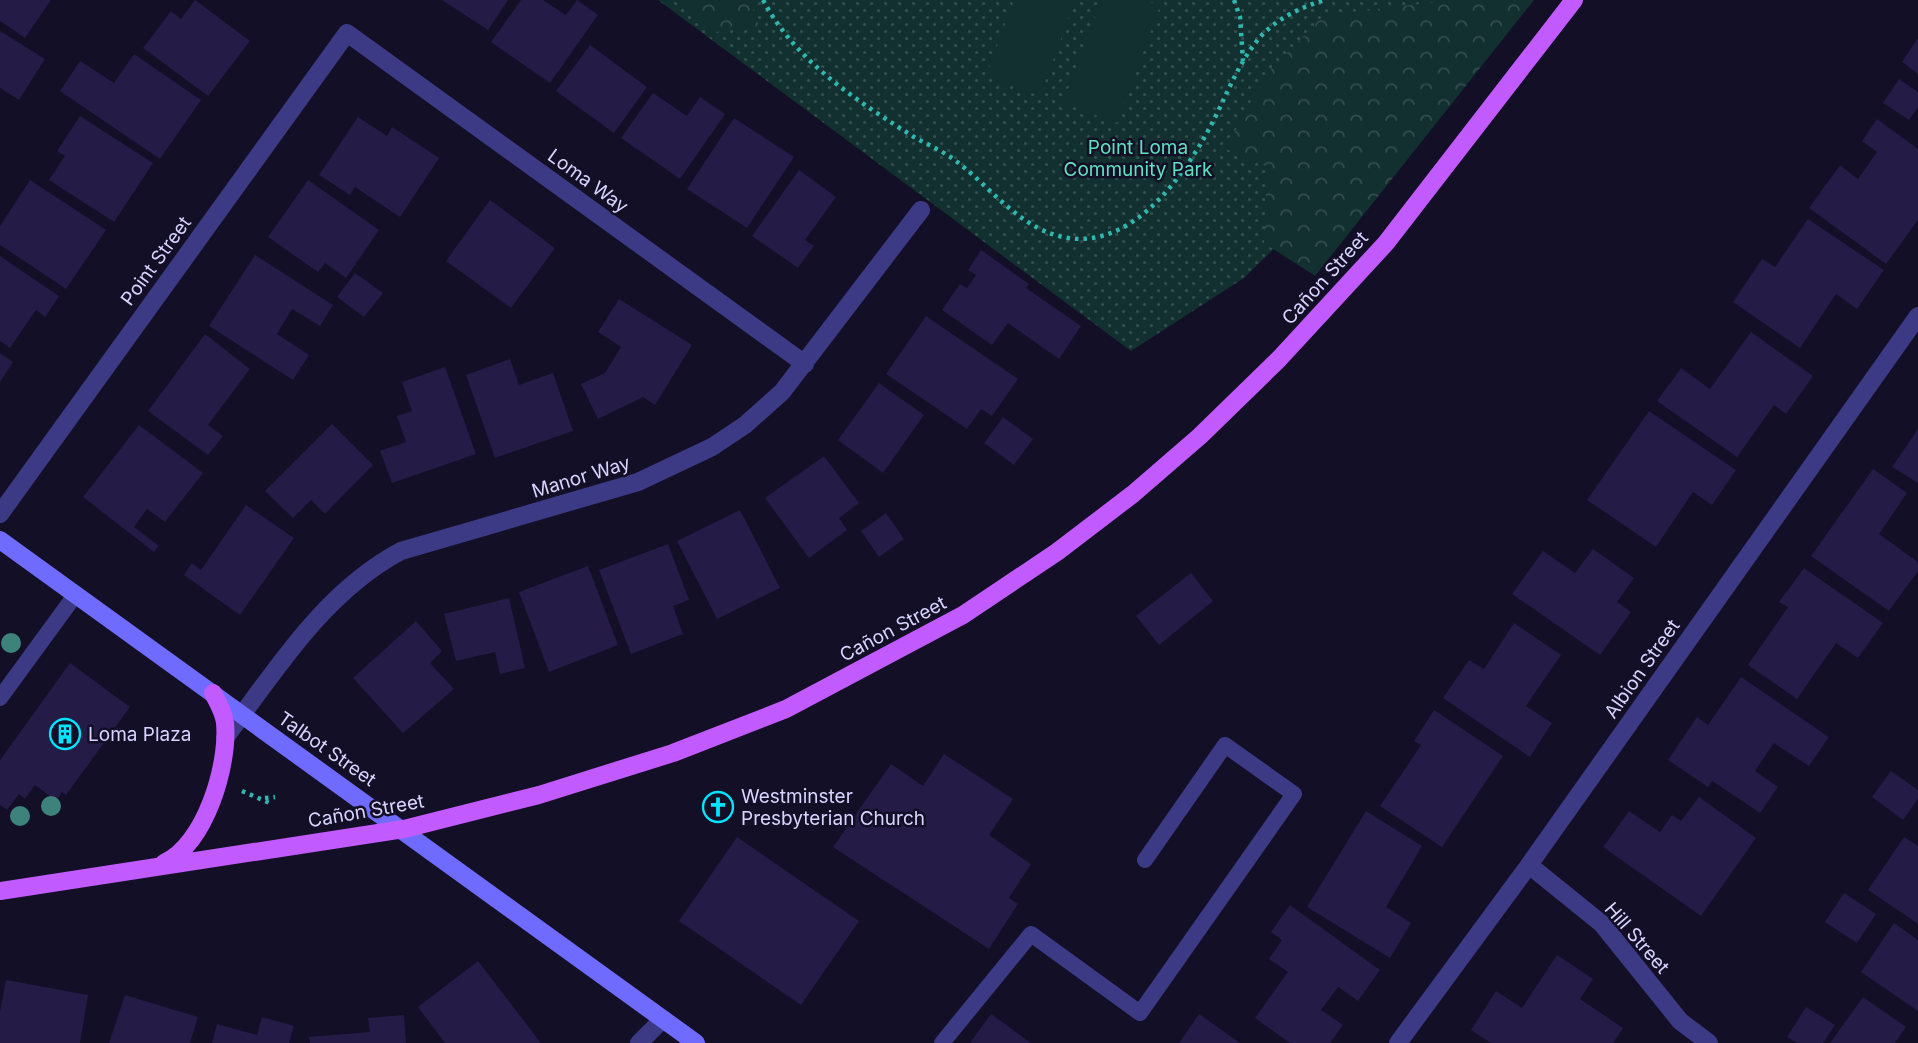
<svg xmlns="http://www.w3.org/2000/svg" width="1918" height="1043" viewBox="0 0 1918 1043" font-family="Inter,sans-serif">
  <style>
    .green { fill: url(#green-dots) }
    .forest { fill: url(#forest-crowns) }
    .pitch { fill: #12302f }
    .building { fill: #241b47 }
    .lines { fill: none; stroke-linecap: round; stroke-linejoin: round }
    .path { stroke: #2fb8b0; stroke-width: 4.5; stroke-dasharray: 3.5 5; stroke-linecap: butt }
    .service { stroke: #3d3a85; stroke-width: 16 }
    .minor { stroke: #3d3a85; stroke-width: 18 }
    .secondary { stroke: #6f6bff; stroke-width: 18 }
    .primary { stroke: #c25bff; stroke-width: 18 }
    .tree { fill: #3d827b }
    .labels { text-anchor: middle; dominant-baseline: central; stroke-width: 5; stroke-linejoin: round; paint-order: stroke }
    .park-label { font-size: 19px; fill: #5fe0c0; stroke: #130f26 }
    .street-label { font-size: 19px; fill: #d9d4ff; stroke: #130f26 }
    .poi-label { font-size: 19px; fill: #d9d4ff; stroke: #130f26; text-anchor: start }
  </style>
  <defs>
    <pattern id="green-dots" width="8" height="8" patternUnits="userSpaceOnUse" patternTransform="scale(1.75)"><rect width="8" height="8" fill="#12302f"/><path d="M2 2h.1M6 6h.1" fill="none" stroke="#344d4e" stroke-width="1.8" stroke-linecap="round"/></pattern>
    <pattern id="forest-crowns" width="20" height="18" patternUnits="userSpaceOnUse" patternTransform="scale(1.75)"><rect width="20" height="18" fill="#12302f"/><path d="M2 6a3 3 0 1 1 6 0M12 15a3 3 0 1 1 6 0" fill="none" stroke="#344d4e"/></pattern>
  </defs>
  <rect width="100%" height="100%" fill="#130f26"/>
  <path class="green" d="M658 0H1509L1446 82 1244 278 1131 351Z"/>
  <path class="forest" d="M673 0H750L759 27 716 32Z
    M1453 0H1534L1315 276 1264 243 1267 167 1226 149 1264 76 1324 15Z"/>
  <path class="pitch" d="M1014 0H1075L1040 96 986 76Z
    M1101 0H1145L1160 6 1117 123 1063 103Z"/>
  <path class="building" d="M0 0H51L25 38 0 21Z
    M195 0 250 41 208 96 143 48 171 11 181 19Z
    M442 0H508L488 30Z
    M521 0H543L566 15 577 0 598 15 550 83 491 42Z
    M0 31 45 59 19 100 0 88Z
    M1918 38V74L1902 62Z
    M590 45 647 87 614 133 556 91Z
    M134 54 201 100 160 159 60 91 80 61 114 83Z
    M1899 79 1918 92V107L1909 120 1883 103Z
    M653 93 687 116 700 97 725 114 680 179 621 138Z
    M80 116 153 163 114 222 49 180 65 156 57 151Z
    M358 117 387 136 392 127 439 158 400 217 355 187 350 195 319 175Z
    M734 118 794 157 747 228 687 189Z
    M1877 119 1918 149V220L1886 264 1809 208 1840 165 1858 179 1877 152 1862 141Z
    M799 170 836 197 805 240 814 246 798 268 752 236Z
    M30 180 106 230 66 289 0 245V226Z
    M308 180 379 230 346 278 325 263 318 272 268 237Z
    M490 200 555 248 511 308 446 261Z
    M1808 219 1884 270 1857 309 1836 294 1800 348 1733 302 1762 259 1775 267Z
    M981 250 1029 284 1026 288 1081 326 1059 359 1008 323 992 345 942 310 960 284 967 288 976 275 968 270Z
    M255 255 333 305 320 326 292 309 277 334 309 355 293 380 209 326Z
    M0 256 59 296 45 317 36 310 10 348 0 341Z
    M355 273 383 293 364 317 337 297Z
    M619 299 692 345 655 405 643 397 598 419 581 384 605 373 621 347 598 332Z
    M926 316 1018 379 992 416 981 409 967 429 886 374Z
    M1751 332 1813 376 1786 414 1774 405 1737 457 1657 401 1681 368 1710 389Z
    M205 334 250 369 208 425 223 436 208 455 148 411Z
    M0 353 13 362 0 382Z
    M510 359 519 385 553 373 573 431 495 458 466 375Z
    M445 367 476 454 392 483 380 451 406 442 397 416 412 411 402 382Z
    M879 383 924 415 883 473 838 440Z
    M1649 411 1736 470 1712 505 1693 492 1656 547 1587 500Z
    M1003 417 1033 439 1014 465 984 443Z
    M332 424 373 465 325 514 311 500 293 518 265 491Z
    M139 425 203 473 165 522 147 509 134 527 159 546 154 552 83 497Z
    M1918 429V483L1892 467Z
    M824 456 859 503 839 518 847 530 809 558 765 498Z
    M1873 469 1907 493 1879 534 1918 562V571L1889 611 1811 556Z
    M246 505 294 538 240 615 184 575 192 563 201 570Z
    M740 510 780 588 717 619 677 541Z
    M886 513 904 539 879 557 861 531Z
    M668 544 689 600 673 606 683 634 631 654 599 570Z
    M1593 549 1634 578 1617 602 1631 612 1600 655 1512 594 1543 551 1575 573Z
    M588 566 618 645 549 672 519 592Z
    M1804 568 1883 623 1858 658 1836 643 1797 699 1748 665 1788 607 1779 602Z
    M1191 573 1213 601 1159 645 1136 616Z
    M509 598 525 668 500 674 495 652 456 661 444 614Z
    M416 621 442 651 430 663 454 689 403 733 353 678Z
    M1514 623 1561 655 1526 706 1552 723 1530 757 1443 698 1469 660 1484 669Z
    M70 663 130 707 66 795 62 792 56 801 35 785 25 799 19 794 7 810 0 805V760Z
    M1741 677 1829 737 1809 766 1774 743 1755 771 1778 787 1760 813 1712 781 1708 787 1668 760 1697 717 1708 725Z
    M1434 710 1503 756 1442 847 1380 806 1421 745 1414 741Z
    M944 754 1013 799 989 835 1031 864 1009 898 1018 904 989 949 833 847 891 764 923 786Z
    M1891 771 1918 790V799L1903 820 1872 797Z
    M1699 797 1756 838 1701 916 1603 847 1629 811 1660 832 1672 815 1681 821Z
    M1366 811 1422 846 1386 907 1411 923 1390 958 1307 907Z
    M737 837 859 921 801 1005 679 921Z
    M1904 837 1918 846V924L1868 890Z
    M1844 893 1876 914 1857 943 1825 922Z
    M1290 905 1380 970 1358 1001 1338 987 1321 1010 1343 1025 1330 1043H1290L1255 1018 1288 972 1269 959 1282 940 1271 932Z
    M1894 923 1918 940V1011L1861 972Z
    M1557 955 1593 979 1580 999 1623 1028 1613 1043H1491L1471 1030 1496 991 1522 1008Z
    M478 961 541 1043H445L418 1007Z
    M6 980 88 995 80 1043H0V1012Z
    M125 995 198 1017 190 1043H109Z
    M1863 997 1906 1027 1895 1043H1830Z
    M1806 1007 1835 1025 1823 1043H1797L1787 1037Z
    M991 1014 1031 1043H970Z
    M1199 1014 1240 1043H1179Z
    M404 1015 406 1043H310L309 1037 370 1032 368 1018Z
    M262 1017 294 1026 289 1043H212L217 1024 257 1035Z"/>
  <g class="lines">
    <path class="path" d="M763 0C796 62 856 100 914 137 928 145 943 151 956 161 984 182 1006 211 1038 228 1112 266 1170 197 1204 138 1224 104 1235 66 1261 36 1278 18 1301 7 1325 0
      M1234 0 1240 17 1243 61
      M242 791 272 804
      M265 798 275 797"/>
    <path class="service" d="M0 698 76 594
      M942 1043 1031 934 1140 1013 1294 794 1225 745 1145 860"/>
    <path class="minor" d="M0 514 347 33 805 364
      M225 738C276 670 324 592 401 551L638 482 712 447 745 425 782 392 921 210
      M1529 865 1602 924 1680 1021 1709 1043
      M639 1043 663 1019
      M1398 1043 1529 865 1918 316"/>
    <path class="secondary" d="M0 540 696 1043"/>
    <path class="primary" d="M164 863C205 845 229 765 225 723 224 712 218 703 213 693
      M0 891 404 829 539 795 673 753 786 709 963 615 1057 552 1133 494 1200 436 1279 359 1386 243 1574 0"/>
  </g>
  <g class="tree">
    <circle cx="11" cy="643" r="10"/>
    <circle cx="51" cy="806" r="10"/>
    <circle cx="20" cy="816" r="10"/>
  </g>
  <defs>
    <g id="building-ring" transform="scale(1.575)"><circle r="9.5" fill="#130f26" stroke="#00e5ff" stroke-width="1.5"/><path d="M-4-6H4V6H1V3H-1V6H-4ZM-2.5-4.3h1.7v1.8h-1.7ZM.8-4.3h1.7v1.8H.8ZM-2.5-1h1.7V.8h-1.7ZM.8-1h1.7V.8H.8Z" fill="#00e5ff"/></g>
    <g id="church-ring" transform="scale(1.575)"><circle r="9.5" fill="#130f26" stroke="#00e5ff" stroke-width="1.5"/><path d="M-1.2-6h2.4v3.5h3.3v2.4h-3.3V6h-2.4V-.1h-3.3v-2.4h3.3Z" fill="#00e5ff"/></g>
  </defs>
  <g fill-rule="evenodd">
    <use href="#building-ring" x="65" y="734"/>
    <use href="#church-ring" x="718" y="807"/>
  </g>
  <g class="labels">
    <g class="park-label">
      <text x="1138" y="147">Point Loma<tspan x="1138" dy="22">Community Park</tspan></text>
    </g>
    <g class="street-label">
      <text transform="translate(588 181) rotate(36)">Loma Way</text>
      <text transform="translate(156 261) rotate(-54)">Point Street</text>
      <text transform="translate(1325 278) rotate(-48)">Cañon Street</text>
      <text transform="translate(581 477) rotate(-17)">Manor Way</text>
      <text transform="translate(893 629) rotate(-28)">Cañon Street</text>
      <text transform="translate(1642 669) rotate(-55)">Albion Street</text>
      <text transform="translate(327 749) rotate(35)">Talbot Street</text>
      <text transform="translate(366 811) rotate(-10)">Cañon Street</text>
      <text transform="translate(1637 938) rotate(49)">Hill Street</text>
    </g>
    <g class="poi-label">
      <text x="88" y="734">Loma Plaza</text>
      <text x="741" y="796">Westminster<tspan x="741" dy="22">Presbyterian Church</tspan></text>
    </g>
  </g>
</svg>
